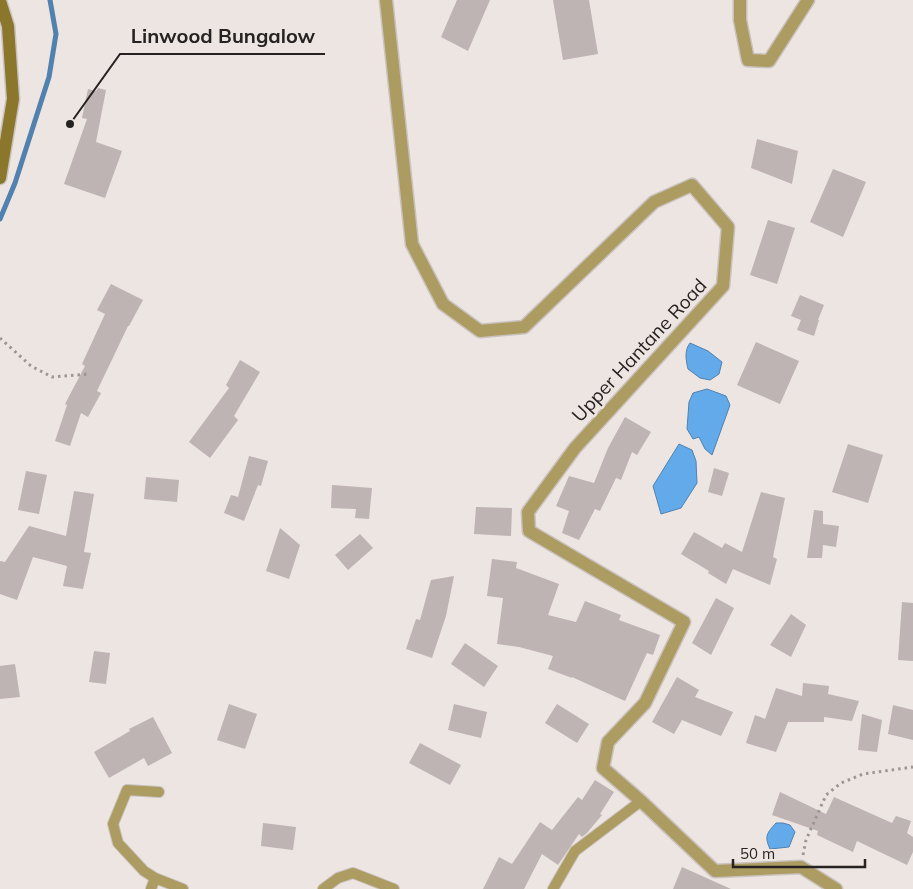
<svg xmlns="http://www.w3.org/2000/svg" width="913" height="889" viewBox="0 0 913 889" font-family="Mulish,sans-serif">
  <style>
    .water { fill: #63aaea; stroke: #5181ae }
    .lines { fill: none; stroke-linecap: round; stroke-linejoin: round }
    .stream { stroke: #5181ae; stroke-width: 5 }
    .building { fill: #bdb4b3 }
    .lane-casing { stroke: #c9c2be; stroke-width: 12 }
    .street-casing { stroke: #c9c2be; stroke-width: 15 }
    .secondary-casing { stroke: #c9c2be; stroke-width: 15 }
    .path { stroke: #9d9693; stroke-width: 3; stroke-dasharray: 2.5 4; stroke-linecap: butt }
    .lane { stroke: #ac9c61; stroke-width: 10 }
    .street { stroke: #ac9c61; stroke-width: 12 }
    .secondary { stroke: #8b772c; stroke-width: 12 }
    .labels { text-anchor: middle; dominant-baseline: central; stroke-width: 5; stroke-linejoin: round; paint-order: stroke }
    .street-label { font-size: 19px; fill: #262221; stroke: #ede5e1 }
    .leader { fill: none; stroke: #262221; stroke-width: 2 }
    .callout-dot { fill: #262221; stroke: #ede5e1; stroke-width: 2 }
    .callout-label { font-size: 20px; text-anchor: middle; font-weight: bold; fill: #262221; stroke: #ede5e1; stroke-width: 5; stroke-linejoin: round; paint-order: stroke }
  </style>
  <rect width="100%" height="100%" fill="#ede5e1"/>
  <path class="water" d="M690 343 708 351 722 362 719 374 710 380 700 378 688 369C686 360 684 351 690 343Z
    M707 389 726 396 730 405 712 455 705 449 699 437 693 439 687 429 689 402 693 393Z
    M679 444 692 450 696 461 697 483 681 508 661 514 653 486Z
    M776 823H783L790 825 795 832 789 847 770 849C764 836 767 833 776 823Z"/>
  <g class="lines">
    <path class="stream" d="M0 219 15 183 49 77 56 34 50 0"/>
  </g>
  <path class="building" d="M457 0H490L468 51 441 37Z
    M553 0H589L598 54 563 60Z
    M98 88 106 90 96 142 122 151 105 198 64 184 87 119 82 118 88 89 96 91Z
    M757 139 798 151 792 184 751 168Z
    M833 169 866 182 843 237 810 222Z
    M768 220 795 228 777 284 750 275Z
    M111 284 143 300 129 326H128L97 391 101 393 88 417 81 413 70 446 55 441 67 405 65 404 85 366 82 364 105 314 97 310Z
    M800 295 824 305 818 320H819L814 336 797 330 801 320 791 316Z
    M756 342 799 361 780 404 737 385Z
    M240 360 260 372 234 416 238 420 210 458 189 442 229 388 226 385Z
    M625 417 651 432 637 455 632 452 621 480 616 478 600 511 595 509 579 540 562 533 569 511 556 506 569 476 594 483 608 448Z
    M848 444 883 455 868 503 832 492Z
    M249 456 268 461 261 486 258 485 244 521 224 513 231 495 238 497Z
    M714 468 729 473 722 496 708 492Z
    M26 471 47 475 39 514 18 510Z
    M146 477 179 480 177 502 144 499Z
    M332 485 372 488 369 519 355 518 356 509 331 508Z
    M74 491 94 494 84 552 91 553 83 589 63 586 67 566 33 557 17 600 0 594V561L5 562 29 526 66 536Z
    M761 492 785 498 773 557 777 559 770 585 733 569 726 584 708 573 709 571 681 554 694 532 722 548 725 543 742 552Z
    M476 507 512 508 511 536 474 534Z
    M814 510 823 511V524L839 526 836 547 823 545 822 558H807Z
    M280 528 300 545 289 579 266 571Z
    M360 534 373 548 348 570 335 555Z
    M492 559 517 562 516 568 559 584 548 615 576 622 585 601 621 615 619 620 660 635 653 655 647 653 625 701 572 677V678L548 669 553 656 519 647 497 644 503 598 487 596Z
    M454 576 446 616 432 658 406 649 416 619 420 620 431 580Z
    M716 598 734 608 711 655 692 643Z
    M902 602 913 603V661L898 660Z
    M791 614 806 625 791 657 770 645Z
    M465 643 498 666 484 687 451 664Z
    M94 651 110 653 106 684 89 682Z
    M15 664 20 697 0 699V666Z
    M677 677 699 690 695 697 733 712 721 736 682 720 674 734 652 722Z
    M803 683 829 686 828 694 859 701 852 721 824 717V722H788L776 752 746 743 755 715 765 719 776 688 802 696Z
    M229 704 257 714 245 749 217 740Z
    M454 704 487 712 481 738 448 730Z
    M557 704 589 724 577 743 545 723Z
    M893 705 913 710V740L888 734Z
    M862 714 882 720 877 752 858 750Z
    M153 717 172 753 148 766 144 758 109 778 94 752 130 731 129 729Z
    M420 743 461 765 450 785 409 763Z
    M595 780 614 792 600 814 602 815 587 833 582 837 579 834 558 865 542 854 524 889H483L499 857 512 864 540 822 552 830 578 797 582 800Z
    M780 792 826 814 834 797 892 823 896 816 911 821 907 833 913 837V852L907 865 857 841 853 852 817 835 818 831 772 815Z
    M263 823 296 827 293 850 261 846Z
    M682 867 731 889H673Z"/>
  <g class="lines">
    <g class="lane-casing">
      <path id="lane" d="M155 878 144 871 118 843 113 824 127 790 159 792
        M151 889 155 878 183 889
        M323 889 338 878 353 873 394 889
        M553 889 575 851 641 801"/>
    </g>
    <g class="street-casing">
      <path id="street" d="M386 0 412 244 443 304 480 331 524 327 654 202 692 185 728 227 723 286 575 448 528 512 529 531 684 622 645 703 608 742 603 768 641 801 715 871 801 867 836 889
        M740 0V20L748 60 769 61 808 0"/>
    </g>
    <g class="secondary-casing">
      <path id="secondary" d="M0 1 8 26 13 99 0 178"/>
    </g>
    <path class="path" d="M0 338 31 366 52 377 90 374
      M803 855 806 840 826 795 841 783 863 774 913 767"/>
    <use href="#lane" class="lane"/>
    <use href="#street" class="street"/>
    <use href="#secondary" class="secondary"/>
  </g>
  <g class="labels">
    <g class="street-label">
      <text transform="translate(639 350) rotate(-47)">Upper Hantane Road</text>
    </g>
  </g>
  <path class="leader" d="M70 124L120 54H325"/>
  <circle class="callout-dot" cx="70" cy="124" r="5"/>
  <g class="callout-label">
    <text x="223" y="43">Linwood Bungalow</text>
  </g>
  <path d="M733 859v8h132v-8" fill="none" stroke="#262221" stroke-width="2.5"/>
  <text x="740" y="859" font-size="15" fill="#262221" stroke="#ede5e1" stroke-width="4" paint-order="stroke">50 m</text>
</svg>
